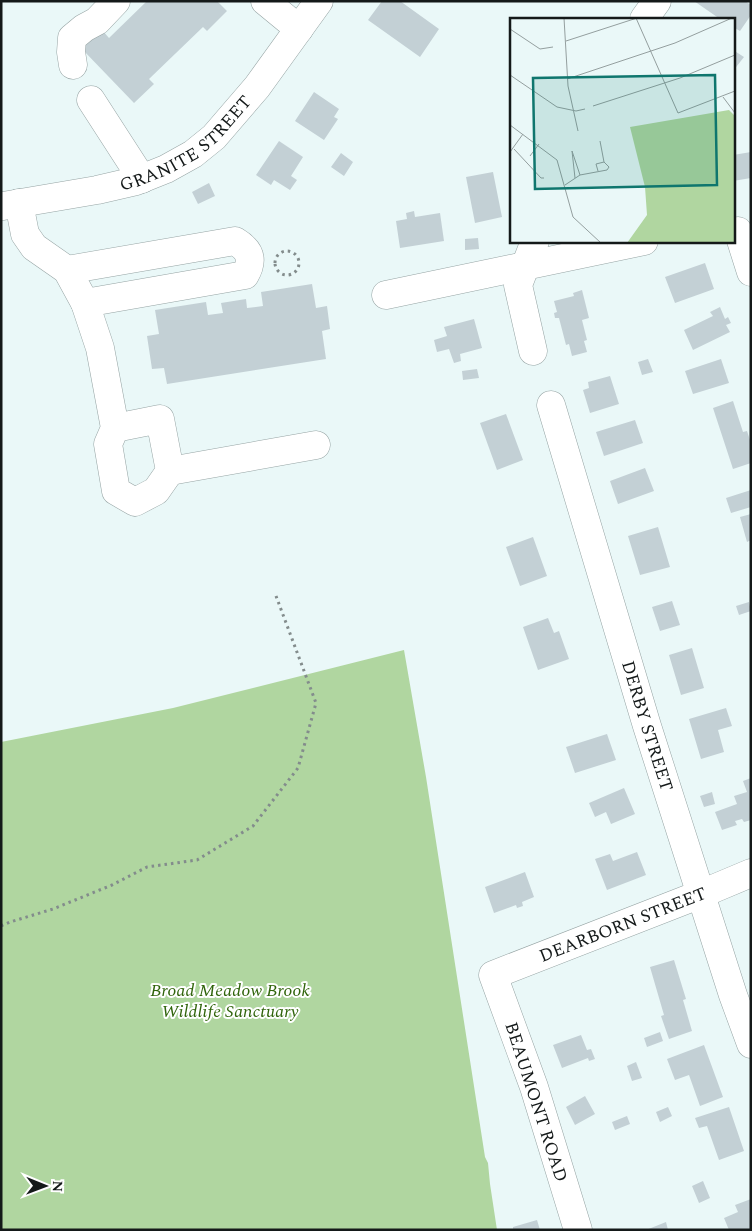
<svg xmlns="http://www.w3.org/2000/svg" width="752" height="1231" viewBox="0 0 752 1231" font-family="Spectral,serif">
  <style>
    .green { fill: #b0d6a0 }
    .building { fill: #c3d0d5 }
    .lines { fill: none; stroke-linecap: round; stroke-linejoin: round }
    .minor-casing { stroke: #96a4a4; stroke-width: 29 }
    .path { stroke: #838c8c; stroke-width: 3; stroke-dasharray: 2.5 4; stroke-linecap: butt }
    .minor { stroke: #fff; stroke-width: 28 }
    .labels { text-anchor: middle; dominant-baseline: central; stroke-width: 4; stroke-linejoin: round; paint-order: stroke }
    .street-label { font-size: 18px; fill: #141919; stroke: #fff }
    .park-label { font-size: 18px; font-style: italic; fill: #30640b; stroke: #fff }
    .inset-road { fill: none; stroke: #949f9f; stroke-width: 1 }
    .view { fill: #0f766e; fill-opacity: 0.15; stroke: #0f766e; stroke-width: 2.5 }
    .inset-edge { fill: none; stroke: #141919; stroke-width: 2.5 }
  </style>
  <rect width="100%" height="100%" fill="#eaf8f8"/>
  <path class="green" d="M404 650 426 777 485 1157 488 1163 490 1184 497 1230H1V742L173 708Z"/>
  <path class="building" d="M147 1H217L227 11 207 31 203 27 149 79 154 84 134 103 82 49 102 30 109 38Z
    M382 1H400L439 29 420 57 368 20Z
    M694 1H745L751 5V15L740 31 733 27V19H720Z
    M733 50 744 57 733 71Z
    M314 92 339 109 334 117 338 119 324 140 295 121Z
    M279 141 303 157 291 176 297 180 290 190 274 180 271 185 256 175Z
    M751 152V178L733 181V155Z
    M341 153 353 162 344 176 331 167Z
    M493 172 502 217 475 223 466 177Z
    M209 183 215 196 198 204 192 192Z
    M414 211 415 217 440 213 444 241 400 248 396 221 407 219 406 213Z
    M478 238 479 249 465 250V239Z
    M705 263 714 289 675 303 665 277Z
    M312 284 316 308 327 306 330 329 322 331 326 359 167 384 164 368 152 369 147 336 159 334 155 310 206 302 208 315 223 313 221 303 246 299 247 308 263 306 261 292Z
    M582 290 589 318 582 320 587 340 584 341 587 352 572 356 569 344 566 345 559 318H555L554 313 557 312 554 301 574 296 573 293Z
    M720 307 725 319 728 317 731 323 726 325 730 332 693 350 684 330 713 316 710 312Z
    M474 319 482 348 460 354 461 361 454 363 449 349 437 352 434 340 447 336 444 327Z
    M648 359 653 372 642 375 638 362Z
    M721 359 729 383 693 394 685 371Z
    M477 369 479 378 463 380 462 371Z
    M610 376 619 404 590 413 583 390 589 388 588 382Z
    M733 401 743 432 747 431 751 443V463L733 469 713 408Z
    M506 414 523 460 497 470 480 423Z
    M635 420 643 443 604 456 596 432Z
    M645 468 654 491 618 504 610 481Z
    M751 490V507L731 513 726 498Z
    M751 514V540L747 542 740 517Z
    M658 527 670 567 640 575 628 536Z
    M533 537 547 576 520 586 506 547Z
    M672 601 680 625 660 631 652 607Z
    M749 602 751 611 739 615 736 606Z
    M548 618 554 633 559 631 569 659 538 670 523 627Z
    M692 648 704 688 681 695 669 655Z
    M726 708 732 726 718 730 724 752 701 759 689 719Z
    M607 734 616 760 575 773 566 747Z
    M751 778V820L744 822 742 819 735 821 737 825 722 830 715 812 737 804 734 796 747 792 743 781Z
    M624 788 635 814 611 824 606 812 595 817 589 803Z
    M712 792 715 804 704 807 700 796Z
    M637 852 646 875 607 890 595 859 610 854 613 861Z
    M525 872 534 897 522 902 523 906 517 908 516 905 494 913 485 887Z
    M674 960 686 999 683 1000 692 1031 669 1039 661 1016 664 1015 650 967Z
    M660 1032 663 1041 647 1047 644 1038Z
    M581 1035 587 1050 591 1049 595 1059 589 1061 588 1058 562 1068 553 1045Z
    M704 1045 723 1097 700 1106 689 1075 675 1080 667 1059Z
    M636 1062 642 1078 632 1081 627 1066Z
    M585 1096 595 1114 575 1125 566 1107Z
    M668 1107 672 1116 660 1122 656 1112Z
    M729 1107 744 1151 719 1160 707 1126 699 1128 695 1118Z
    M627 1116 630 1124 615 1130 612 1122Z
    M703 1181 710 1198 699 1203 692 1186Z
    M751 1199V1230H729L724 1218 738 1212 735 1205Z
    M537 1220 540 1230H513V1227Z
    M666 1222 668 1230H646Z"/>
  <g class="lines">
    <g class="minor-casing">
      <g id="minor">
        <path d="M265 1 299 29"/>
        <path d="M644 19 657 1"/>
        <path d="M73 65 71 52 72 38 84 28 97 21 116 1"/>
        <path d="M91 100 142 179"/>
        <path d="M19 203 25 234 34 247 67 270 85 303 100 348 115 428 108 444 116 491 135 502 156 491 170 471 160 419 115 428"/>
        <path id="s1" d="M3 206 97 190 136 181 166 169 193 154 214 137 257 87 319 1"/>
        <path d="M738 231 751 272"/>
        <path d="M67 270 235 241C250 250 254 259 245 275L85 303"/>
        <path d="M386 295 644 241"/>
        <path d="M533 351 518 285 535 241"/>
        <path id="s2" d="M551 405 647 726 733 995 751 1044"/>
        <path d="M170 471 316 445"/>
        <path id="s3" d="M578 1230 534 1087 493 975 701 894 751 873"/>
      </g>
    </g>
    <path class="path" d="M275 263a12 12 0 1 1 24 0a12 12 0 1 1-24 0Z
      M1 926 10 922 53 909 112 885 147 867 197 860 253 826 298 768 316 703 276 596"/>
    <use href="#minor" class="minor"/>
  </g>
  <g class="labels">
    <g class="street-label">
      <text stroke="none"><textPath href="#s1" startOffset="198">GRANITE STREET</textPath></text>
      <text stroke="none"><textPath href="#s2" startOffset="335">DERBY STREET</textPath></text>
      <text stroke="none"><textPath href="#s3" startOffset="408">DEARBORN STREET</textPath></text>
      <text transform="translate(536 1102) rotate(72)">BEAUMONT ROAD</text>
    </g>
    <g class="park-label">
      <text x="230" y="990">Broad Meadow Brook<tspan x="230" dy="21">Wildlife Sanctuary</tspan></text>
    </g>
  </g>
  <g transform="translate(510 18)">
    <rect width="225" height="225" fill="#eaf8f8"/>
    <path d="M219 92 225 98V225H117L137 197 135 169 120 109Z" fill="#b0d6a0"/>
    <path class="inset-road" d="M54 0 58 68 68 113M126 0 168 95 225 73M0 11 30 31 43 29M56 23 127 0M0 57 47 89 66 93 75 91M57 61 165 25 222 0M213 79 225 95M83 88 170 60 225 37M0 107 47 142 63 199 91 225M90 123 94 144M4 131 31 160H34M0 134 13 116M20 138 29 126M65 160 62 133 70 157M55 167 70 157 97 152 99 149 94 144 86 146 88 153M46 225H65"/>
    <path class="view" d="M205 57 207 167 25 171 23 60Z"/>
    <rect width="225" height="225" class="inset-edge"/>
  </g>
  <rect width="752" height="1231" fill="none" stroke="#141919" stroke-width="5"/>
  <g transform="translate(45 1186) rotate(91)" stroke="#ffffff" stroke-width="4" paint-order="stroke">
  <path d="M0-4L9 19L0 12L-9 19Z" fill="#141919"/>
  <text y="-8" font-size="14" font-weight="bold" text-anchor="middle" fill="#141919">N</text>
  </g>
</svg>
